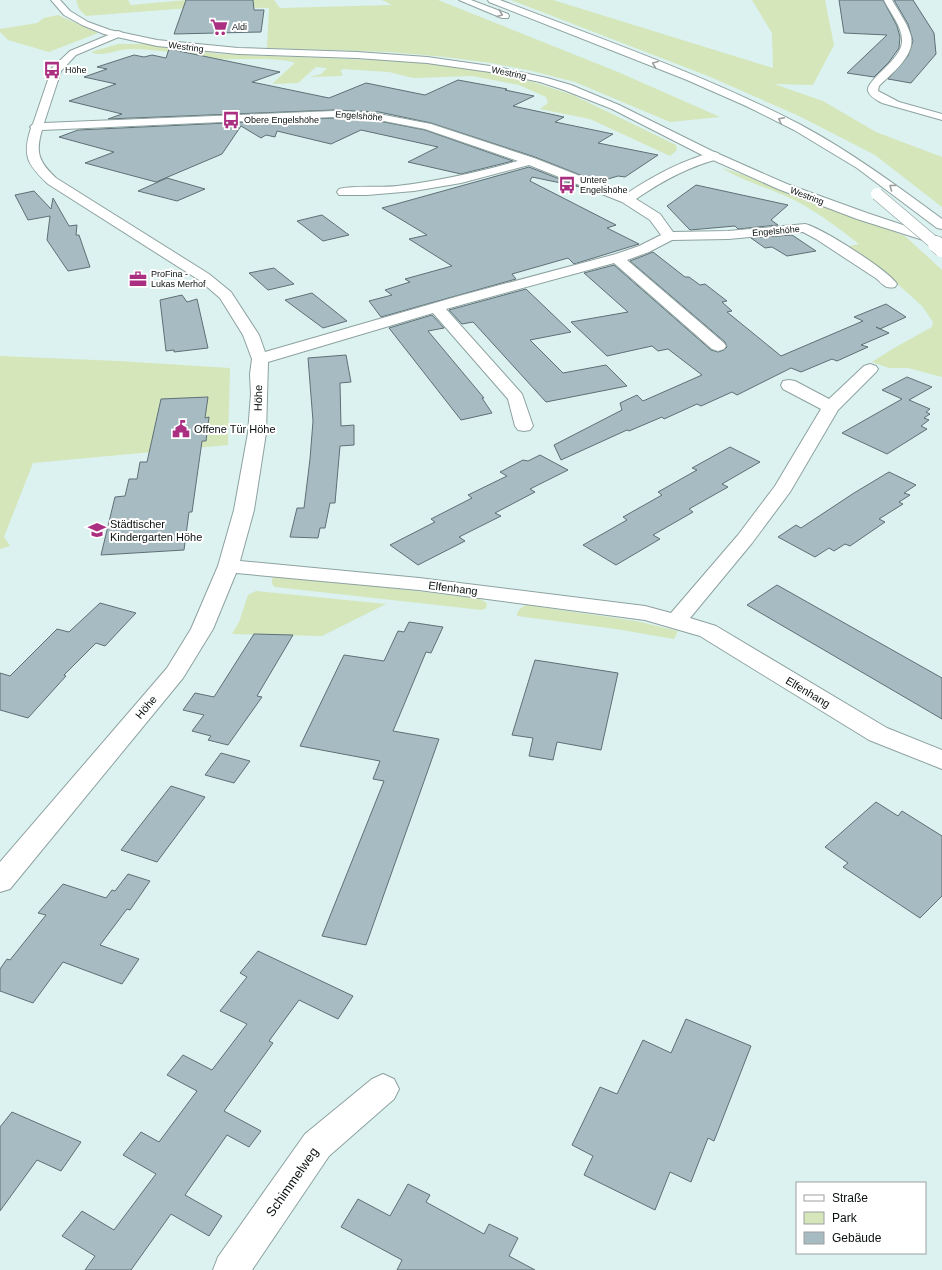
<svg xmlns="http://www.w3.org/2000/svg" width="942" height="1270" viewBox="0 0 942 1270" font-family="Arial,sans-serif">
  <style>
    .green { fill: #d4e6ba }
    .building { fill: #a7bbc2; stroke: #5e7076 }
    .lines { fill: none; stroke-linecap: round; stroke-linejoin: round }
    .street-casing { stroke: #8da2a0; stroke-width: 2 }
    .primary-casing { stroke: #8da2a0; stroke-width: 2 }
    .highway-casing { stroke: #8da2a0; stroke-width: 2 }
    .street { fill: #fff; fill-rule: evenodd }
    .primary { fill: #fff; fill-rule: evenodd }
    .highway { fill: #fff; fill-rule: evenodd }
    .highway-bridge-far1-casing { stroke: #8da2a0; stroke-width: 13; stroke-linecap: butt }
    .highway-bridge-casing { stroke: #8da2a0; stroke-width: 17; stroke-linecap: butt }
    .highway-bridge-far1 { stroke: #fff; stroke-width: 12 }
    .highway-bridge { stroke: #fff; stroke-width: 16 }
    .oneway { stroke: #9d9f9f }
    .labels { text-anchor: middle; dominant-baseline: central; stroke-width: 4; stroke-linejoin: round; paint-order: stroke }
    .far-poi-label { font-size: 9px; fill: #09100f; stroke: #fff; text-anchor: start }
    .far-street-label { font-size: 9px; fill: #09100f; stroke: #fff }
    .street-label { font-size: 11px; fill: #09100f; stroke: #fff }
    .poi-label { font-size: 11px; fill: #09100f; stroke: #fff; text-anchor: start }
    .near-street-label { font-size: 13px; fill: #09100f; stroke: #fff }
  </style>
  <rect width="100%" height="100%" fill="#dcf2f0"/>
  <path class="green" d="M76 0H128L131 5 187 0H274L280 8 392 5 382 0H438L618 72 720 117 670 122 575 82 532 71 491 63 445 57 389 52 267 48 269 8 201 7 86 16 79 9Z
    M511 0H553L773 68 772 33 752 0H825L834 45 813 85 774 84 823 101 876 132 942 157V207L875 155 799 116 708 76Z
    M58 15 98 33 49 52 8 40 0 32V29L37 23 44 18Z
    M118 44H147L220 54 424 62 485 71 533 82 573 95 676 145 677 150 670 156 590 119 540 109 548 103 546 97 519 85 472 76 413 78 389 72 343 69 340 71 343 74 341 76 309 77 321 74 327 68 316 67 298 83 272 84 295 63C280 57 239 60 221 59 191 56 160 49 130 49 117 49 102 58 91 52Z
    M722 168 741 174 905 236 942 270V377L908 368H889L872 362 894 348 932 327 933 322 922 306 891 278 845 247 859 244C840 229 820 214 798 202 774 189 746 183 722 168Z
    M0 356 119 361 230 368 228 445 33 463 4 537 10 546 0 549Z
    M274 576 409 590 480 599 487 603 486 608 482 610 275 587 272 584V580Z
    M256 591 386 604 322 636 232 634 239 622 248 595Z
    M526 605 636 621 678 631 674 639 616 629 517 616C517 610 521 608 526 605Z"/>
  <path class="building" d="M186 0H253L254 10H264L261 32 174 34Z
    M839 0H883L897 26 900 37 899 48 889 62 874 77 847 73 887 35 844 33Z
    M894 0H913L934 33 936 54 911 83 888 79 908 56 913 41 908 24Z
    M169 49 280 72 252 82 329 98 366 83 425 95 458 80 507 89 505 90 534 96 513 106 564 117 555 122 613 134 598 143 658 155 625 177 618 176 598 182 535 157 431 123 379 112 334 110 108 119 122 114 69 101 116 84 84 77 107 69 97 67 134 55 144 57 152 55 166 58Z
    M334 118 379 121 425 130 513 161 461 174 408 162 438 147 361 130 331 144 277 131 275 137 266 135 261 138 241 126 222 154 156 182 85 163 114 152 59 137 78 130Z
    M529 167 580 187 532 177 530 181 616 225 607 228 639 244 574 264 568 258 512 274 516 279 381 317 369 301 392 295 385 290 410 282 405 279 452 266 409 239 427 235 382 208Z
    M167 178 205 189 177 201 138 191Z
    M696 185 788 205 771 220 778 225 738 229 735 226 690 230 667 206Z
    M34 191 51 209 53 198 69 226 77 225 76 235H79L90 267 68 271 47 240 50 216 28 220 15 195Z
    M322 215 349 235 323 241 297 221Z
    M792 235 816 251 787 256 772 247 765 248 751 238Z
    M653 252 685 277H689L700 285 705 284 727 301 722 302 732 311 727 312 781 356 863 321 854 317 886 304 906 317 880 329 876 327 889 333 861 345 868 347 837 361 832 359 801 372 791 368 737 395 732 392 701 406 697 404 664 419 662 417 629 431 627 430 561 460 554 445 622 410 620 403 637 395 643 401 702 375 668 349 658 351 652 346 607 356 571 322 628 312 584 273 614 265 711 350 718 352 724 350 727 347 725 342 630 261Z
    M274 268 294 284 268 290 249 273Z
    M526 289 571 332 530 340 563 373 606 365 627 386 546 402 475 324 473 322 462 324 449 310Z
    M312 293 347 321 323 328 285 300Z
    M182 295 187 302 197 299 208 348 174 352V350L166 351 160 300Z
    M432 315 444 328 428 331 484 398H482L492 413 461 420 389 328Z
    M346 355 351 382 340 383 341 426 354 425V445L340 446 335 503H330L325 528H320L318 538 290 537 297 508H304L310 459 313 421 308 358Z
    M907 377 932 387 909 400 930 409 926 412 930 414 924 418 929 420 921 426 927 429 887 454 842 433 902 399 882 390Z
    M208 397 205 418 209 417 206 441H202L192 512H189L184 550 101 555 115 497 125 496 129 479H137L140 462H147L161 399Z
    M730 447 760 462 722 484 728 487 689 509 693 512 653 535 660 539 616 565 583 545 627 520 623 517 662 495 658 492 697 470 692 468Z
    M540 455 568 470 530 489 535 492 495 513 501 516 459 537 465 541 418 565 390 545 435 522 431 519 472 498 468 495 507 476 500 472 523 460 528 461Z
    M889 472 916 485 904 493 910 495 899 502 903 504 879 519 885 522 850 546 845 544 834 551 829 548 815 557 778 537 796 525 801 528 854 493Z
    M777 585 942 678V719L747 605Z
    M100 603 136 613 105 646 96 643 64 675 66 676 28 718 0 710V673L10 676 57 629 69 632Z
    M409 622 443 627 431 653 426 652 393 731 439 739 366 945 322 936 384 781 373 779 380 761 300 746 344 655 384 661 398 631 404 632Z
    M254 634 293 635 257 696 262 697 228 745 208 740 211 736 192 731 204 715 183 710 195 693 214 697Z
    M535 660 618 673 601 750 557 742 553 760 529 756 533 738 512 735Z
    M221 753 250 761 234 783 205 775Z
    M171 786 205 797 157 862 121 850Z
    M876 802 898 816 902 811 942 836V896L920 918 843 867 848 863 825 847Z
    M128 874 150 881 130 910 127 909 100 945 139 959 122 984 63 962 33 1003 0 991V969L7 959 10 960 46 915 38 913 63 884 106 898 112 890 115 891Z
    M258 951 353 996 338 1019 299 1000 269 1041 273 1043 224 1111 261 1131 249 1147 227 1135 185 1195 222 1216 209 1236 171 1214 131 1270H85L95 1256 62 1236 82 1211 114 1230 156 1174 123 1155 141 1132 159 1142 197 1091 167 1075 183 1055 212 1070 247 1024 220 1011 247 977 240 973Z
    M686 1019 751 1046 714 1141 708 1138 691 1182 670 1172 655 1210 584 1175 593 1156 572 1145 600 1087 617 1094 643 1040 671 1053Z
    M12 1112 81 1142 61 1171 37 1160 0 1211V1127Z
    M408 1184 430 1195 426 1202 484 1234 489 1224 518 1238 509 1256 535 1270H397L402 1260 341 1227 358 1199 390 1216Z"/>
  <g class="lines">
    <g class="street-casing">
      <path id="street" d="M884 0H892C898 11 906 21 910 33 918 54 892 73 879 86L878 91 899 102 942 114V120L882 103C877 100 870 97 868 91 865 81 901 60 902 42 903 27 890 13 884 0Z
        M118 31 121 32 123 34 121 36 76 55 61 71 44 123 334 111 379 114 431 124 534 158 626 194C653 176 682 160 714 152L718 153 720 156 718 159C688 167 662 181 636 199L660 214 673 232 728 231 805 224C822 228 888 270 897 284L895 287C886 289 883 285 877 279L816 239 803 232 728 239 672 240 649 252 627 260 724 343 726 346 724 349 718 351 712 349 614 263 446 309 522 394 533 426 530 430 524 431 518 430 515 426 508 399 433 313 268 362 266 433 254 510 240 561 419 578 645 606 671 613 738 535 775 486 821 409 783 389 781 385 783 381 789 380 795 381 829 399 864 366 870 364 876 366 878 369 876 372 838 410 790 492 752 543 690 618 716 626 887 728 942 750V769L869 740 700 636 645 620 419 590 236 573 213 629 183 678 10 889 0 892V862L167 668 191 629 218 566 234 510 248 433 251 394 250 374 252 359 243 335 220 298 199 280 48 184C27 164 22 156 31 128L30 127 33 124 52 68 70 51ZM334 117 379 120 425 129 518 161C478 172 438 181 397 186 379 188 354 185 339 189L337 192 339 195H367L414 191 461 183 529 165 622 202 650 220 661 235 639 246 616 254 459 296 265 352 259 335 231 292 209 274 56 178C39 162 35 153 42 130Z
        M383 1074 394 1079 399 1089 394 1099 329 1156 252 1270H213L218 1257 305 1134 372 1079Z"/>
    </g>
    <g class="primary-casing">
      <path id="primary" d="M51 0H60L70 11 88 22 110 30 157 40 238 48 357 52 427 57 497 67 547 78 571 85 619 105 712 151 787 184 867 213 942 238V246L857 219 778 189 704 156 612 109 564 90 540 82 497 73 427 63 357 58 238 54 157 46 104 34 82 25 64 15Z"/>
    </g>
    <g class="highway-casing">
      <path id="highway" d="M459 0H471L508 14 509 16 508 18H502Z
        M488 0H500C601 39 705 75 801 125 851 152 896 185 942 219V229L937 228 857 168 794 130 746 106 687 80 489 2Z"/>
    </g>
    <use href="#street" class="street"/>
    <use href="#primary" class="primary"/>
    <use href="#highway" class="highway"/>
    <g class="highway-bridge-far1-casing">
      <path id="highway-bridge-far1" d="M877 194 937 245"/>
    </g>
    <g class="highway-bridge-casing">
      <path id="highway-bridge" d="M936 244 942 249"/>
    </g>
    <use href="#highway-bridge-far1" class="highway-bridge-far1"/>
    <use href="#highway-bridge" class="highway-bridge"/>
  </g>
  <defs><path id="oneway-chevron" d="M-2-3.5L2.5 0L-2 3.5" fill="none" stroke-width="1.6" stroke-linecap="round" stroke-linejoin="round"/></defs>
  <g class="oneway">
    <use href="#oneway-chevron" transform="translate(500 14) rotate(21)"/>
    <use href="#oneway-chevron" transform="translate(655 64) rotate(-158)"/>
    <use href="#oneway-chevron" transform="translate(781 120) rotate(-154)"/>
    <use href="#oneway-chevron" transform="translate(892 187) rotate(-144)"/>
  </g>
  <defs>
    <g id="supermarket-bare" transform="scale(1.38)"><path d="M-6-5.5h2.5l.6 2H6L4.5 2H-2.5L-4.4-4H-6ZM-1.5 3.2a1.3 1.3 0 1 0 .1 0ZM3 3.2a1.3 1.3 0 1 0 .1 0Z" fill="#ab2f81" stroke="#fff" stroke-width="2.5" paint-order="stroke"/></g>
    <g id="bus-bare" transform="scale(1.38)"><path d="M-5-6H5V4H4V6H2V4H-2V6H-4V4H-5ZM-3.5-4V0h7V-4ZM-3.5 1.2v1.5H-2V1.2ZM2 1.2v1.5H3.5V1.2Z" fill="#ab2f81" stroke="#fff" stroke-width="2.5" paint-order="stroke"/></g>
    <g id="office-bare" transform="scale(1.38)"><path d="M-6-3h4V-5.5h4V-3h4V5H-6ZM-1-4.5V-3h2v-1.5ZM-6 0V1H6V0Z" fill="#ab2f81" stroke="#fff" stroke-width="2.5" paint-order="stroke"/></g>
    <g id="civic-bare" transform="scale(1.38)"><path d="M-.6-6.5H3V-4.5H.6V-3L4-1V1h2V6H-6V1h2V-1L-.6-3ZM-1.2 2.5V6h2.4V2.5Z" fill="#ab2f81" stroke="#fff" stroke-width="2.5" paint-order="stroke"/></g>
    <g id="school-bare" transform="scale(1.38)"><path d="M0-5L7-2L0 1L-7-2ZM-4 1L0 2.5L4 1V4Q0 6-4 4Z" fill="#ab2f81" stroke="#fff" stroke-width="2.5" paint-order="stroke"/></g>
  </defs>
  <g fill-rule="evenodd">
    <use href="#supermarket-bare" x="219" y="27"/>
    <use href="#bus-bare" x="52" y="70"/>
    <use href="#bus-bare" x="231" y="120"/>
    <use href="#bus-bare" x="567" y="185"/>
    <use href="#office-bare" x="138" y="279"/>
    <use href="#civic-bare" x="181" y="429"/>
    <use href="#school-bare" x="97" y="530"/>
  </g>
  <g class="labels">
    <g class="far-poi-label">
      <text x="232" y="27">Aldi</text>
      <text x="65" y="70">Höhe</text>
      <text x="244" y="120">Obere Engelshöhe</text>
      <text x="580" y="180">Untere<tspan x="580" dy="10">Engelshöhe</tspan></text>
      <text x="151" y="274">ProFina -<tspan x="151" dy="10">Lukas Merhof</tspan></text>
    </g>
    <g class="far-street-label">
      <text transform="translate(186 47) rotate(7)">Westring</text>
      <text transform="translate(509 73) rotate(12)">Westring</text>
      <text transform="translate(359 116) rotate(4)">Engelshöhe</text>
      <text transform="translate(807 196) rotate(21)">Westring</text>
      <text transform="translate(776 231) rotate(-5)">Engelshöhe</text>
    </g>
    <g class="street-label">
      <text transform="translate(258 398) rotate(-89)">Höhe</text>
      <text transform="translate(453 588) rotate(7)">Elfenhang</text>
      <text transform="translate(808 692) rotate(31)">Elfenhang</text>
      <text transform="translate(146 707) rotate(-50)">Höhe</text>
    </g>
    <g class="poi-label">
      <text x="194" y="429">Offene Tür Höhe</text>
      <text x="110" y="524">Städtischer<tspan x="110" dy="13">Kindergarten Höhe</tspan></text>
    </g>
    <g class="near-street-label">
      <text transform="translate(292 1182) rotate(-55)">Schimmelweg</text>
    </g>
  </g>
  <rect x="796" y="1182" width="130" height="72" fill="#ffffff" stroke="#9d9f9f"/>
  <rect x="804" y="1195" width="20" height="6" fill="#ffffff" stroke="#9d9f9f"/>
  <text x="832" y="1202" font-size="12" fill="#09100f">Straße</text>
  <rect x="804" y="1212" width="20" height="12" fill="#d4e6ba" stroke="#9d9f9f"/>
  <text x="832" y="1222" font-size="12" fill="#09100f">Park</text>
  <rect x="804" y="1232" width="20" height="12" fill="#a7bbc2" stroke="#9d9f9f"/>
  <text x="832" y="1242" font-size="12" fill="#09100f">Gebäude</text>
</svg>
